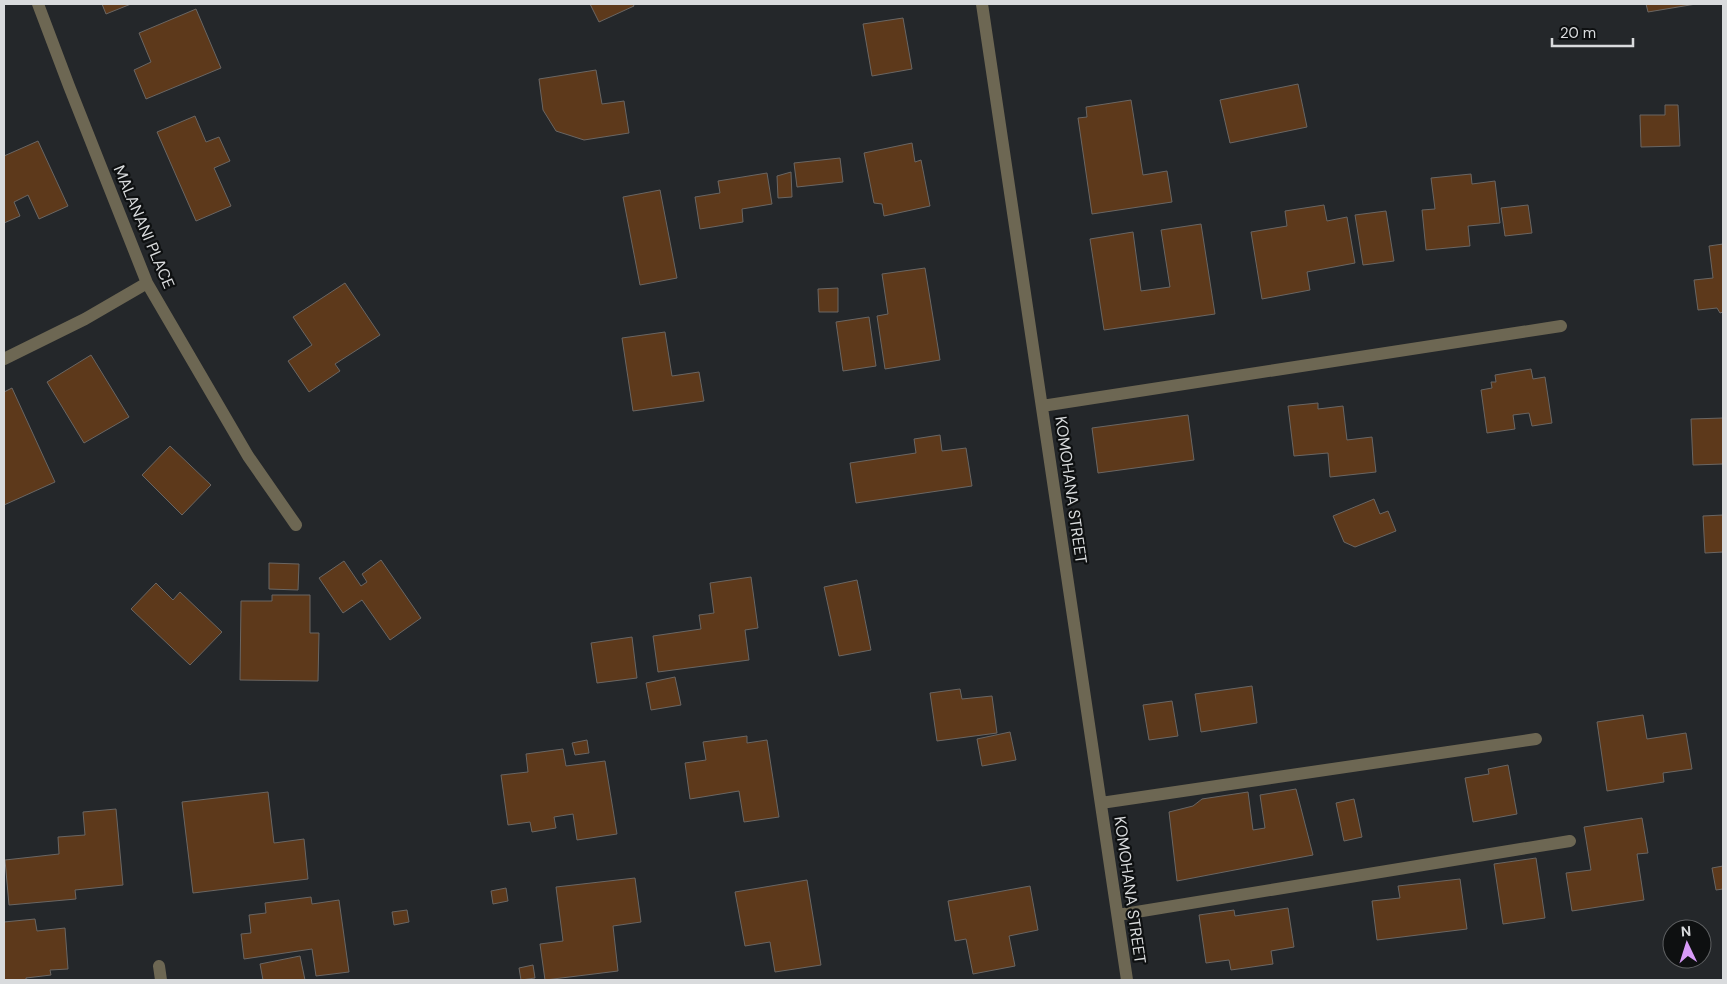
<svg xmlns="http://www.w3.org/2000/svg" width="1727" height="984" viewBox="0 0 1727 984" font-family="'DM Sans',sans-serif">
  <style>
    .building { fill: #5d391b; stroke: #6a6663 }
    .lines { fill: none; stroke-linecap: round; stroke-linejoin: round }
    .minor { stroke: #6d6753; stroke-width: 12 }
    .labels { text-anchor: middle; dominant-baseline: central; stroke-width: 4.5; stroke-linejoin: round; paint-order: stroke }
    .street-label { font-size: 16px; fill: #d9dbdd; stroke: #0e1011 }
  </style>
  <rect width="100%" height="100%" fill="#24272a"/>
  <path class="building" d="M102 4H131L106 14Z
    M590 4H633L634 6 599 22Z
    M1646 4H1696L1648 12Z
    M196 9 221 68 146 99 134 70 151 62 139 33Z
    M903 18 912 69 872 76 863 24Z
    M596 70 602 104 624 101 629 133 584 140 556 131 543 110 539 79Z
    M1298 84 1307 127 1230 143 1220 100Z
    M1131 100 1143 175 1167 171 1172 202 1092 214 1078 118 1087 117 1086 107Z
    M1665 105H1678L1680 146 1641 147 1640 115H1665Z
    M195 116 206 142 219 137 230 161 214 168 231 206 196 221 157 132Z
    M38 141 68 206 39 219 28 195 14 202 20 216 4 223V156Z
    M912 143 915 162 921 160 930 206 884 216 882 204 874 203 864 153Z
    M840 158 843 182 797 187 794 163Z
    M791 172 792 197 778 198 777 176Z
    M767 173 772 204 742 209 743 222 700 229 695 197 720 193 718 181Z
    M1471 174 1472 184 1495 181 1500 223 1468 226 1470 246 1426 250 1422 210 1435 209 1431 178Z
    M660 190 677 278 640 285 623 197Z
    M1324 205 1327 221 1347 217 1355 263 1307 272 1310 290 1262 299 1251 232 1287 226 1285 211Z
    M1528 205 1532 233 1505 236 1501 208Z
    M1386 211 1394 261 1363 265 1355 215Z
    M1201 224 1215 314 1104 330 1090 239 1133 232 1141 291 1170 287 1161 230Z
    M1723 244V312L1720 313 1717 308 1698 310 1694 280 1713 278 1709 246Z
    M925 268 940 360 885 369 877 316 888 314 882 274Z
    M345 283 380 335 335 364 340 371 309 392 288 361 312 345 293 317Z
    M838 288V312H819L818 289Z
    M869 317 876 366 843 371 836 322Z
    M665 332 672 376 699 372 704 401 633 411 622 338Z
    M91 355 129 417 84 443 47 382Z
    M1531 369 1533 379 1545 377 1552 423 1532 426 1529 413 1513 415 1515 429 1487 433 1481 390 1492 388 1491 382H1496L1495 375Z
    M12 388 55 482 4 505V392Z
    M1318 403V409L1343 406 1347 440 1372 437 1376 472 1330 477 1328 453 1294 456 1288 406Z
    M1188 415 1194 460 1098 473 1092 428Z
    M1723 418V464L1693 465 1691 419Z
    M940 435 942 451 966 448 972 486 856 503 850 463 916 453 914 439Z
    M170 446 211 485 182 515 142 475Z
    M1374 499 1380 514 1388 511 1396 531 1355 547 1344 542 1333 516Z
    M1723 515V552L1705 553 1703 516Z
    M381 560 421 618 390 640 362 600 343 613 319 578 344 561 361 586 367 582 362 574Z
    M269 563 299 564 298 590 269 589Z
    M751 577 758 628 745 630 749 660 658 672 653 636 701 629 699 615 714 613 710 583Z
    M857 580 871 650 839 656 824 587Z
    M156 583 173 600 180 592 222 632 190 665 131 609Z
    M272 595H310V633H319L318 681 240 680 241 601H272Z
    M632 637 637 678 597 683 591 643Z
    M675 677 681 705 651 710 646 683Z
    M1252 686 1257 723 1201 732 1195 694Z
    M960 689 962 699 992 696 997 733 937 741 930 693Z
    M1172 701 1178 736 1149 740 1143 705Z
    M1643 715 1647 739 1686 733 1692 769 1663 773 1664 782 1607 791 1597 722Z
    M1010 732 1016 760 982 766 977 739Z
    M747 736V743L767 740 779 817 744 822 739 791 690 799 685 763 706 760 703 742Z
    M587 740 589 753 575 755 572 743Z
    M563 749 566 766 605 761 617 834 577 840 573 814 554 817 556 828 532 832 530 822 508 825 501 775 528 772 526 754Z
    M1508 765 1517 814 1473 822 1465 778 1489 774 1488 769Z
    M1296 789 1313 855 1177 881 1169 812 1193 806 1202 799 1248 792 1253 830 1265 828 1260 795Z
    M268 792 274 843 304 839 308 879 193 893 182 802Z
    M1354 799 1362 837 1344 841 1336 803Z
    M116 809 123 885 75 890 76 899 9 905 5 860 59 854 58 837 85 835 83 812Z
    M1642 818 1648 853 1637 854 1644 900 1572 911 1566 873 1591 870 1584 827Z
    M1536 858 1545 918 1503 924 1494 864Z
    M1723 866V889L1716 890 1712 868Z
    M635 878 641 922 613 926 618 971 545 980 540 944 563 941 556 887Z
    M1460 879 1467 929 1377 940 1372 901 1400 898 1398 886Z
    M807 880 821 965 775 972 770 942 745 946 735 892Z
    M1030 886 1038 930 1009 936 1015 966 973 974 966 939 955 941 948 901Z
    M506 888 508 901 493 904 491 891Z
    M311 897 312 904 339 900 349 972 316 976 312 949 244 959 241 934 251 933 249 915 266 913 265 903Z
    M1288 908 1294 947 1271 951 1273 964 1231 970 1229 960 1206 963 1199 915 1234 910 1235 916Z
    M407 910 409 922 394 925 392 912Z
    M35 919 37 931 65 928 68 969 50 970 51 975 26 978V980H4V922Z
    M300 956 305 980H263L260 964Z
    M533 965 535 978 521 980 519 968Z"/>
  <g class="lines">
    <path class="minor" d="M38 4 69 86 147 283 248 456 296 525
      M982 4 1127 980
      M4 359 85 319 147 283
      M1042 406 1561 326
      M1101 803 1536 739
      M1118 915 1570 841
      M159 966 161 980"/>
  </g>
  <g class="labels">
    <g class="street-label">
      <text transform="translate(144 227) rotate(67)">MALANANI PLACE</text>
      <text transform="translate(1071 490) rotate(82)">KOMOHANA STREET</text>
      <text transform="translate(1130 890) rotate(82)">KOMOHANA STREET</text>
    </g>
  </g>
  <rect width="1727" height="984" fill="none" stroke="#d9dbdd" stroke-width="10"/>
  <g transform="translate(1687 944) rotate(356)"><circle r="24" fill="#0e1011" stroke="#5f6163"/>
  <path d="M0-4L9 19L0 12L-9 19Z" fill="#d89bf8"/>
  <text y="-8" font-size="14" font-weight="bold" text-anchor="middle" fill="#d9dbdd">N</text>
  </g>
  <path d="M1552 38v8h81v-8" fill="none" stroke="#d9dbdd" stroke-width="2.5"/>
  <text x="1560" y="38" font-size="15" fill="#d9dbdd" stroke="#0e1011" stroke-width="4" paint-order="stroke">20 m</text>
</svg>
